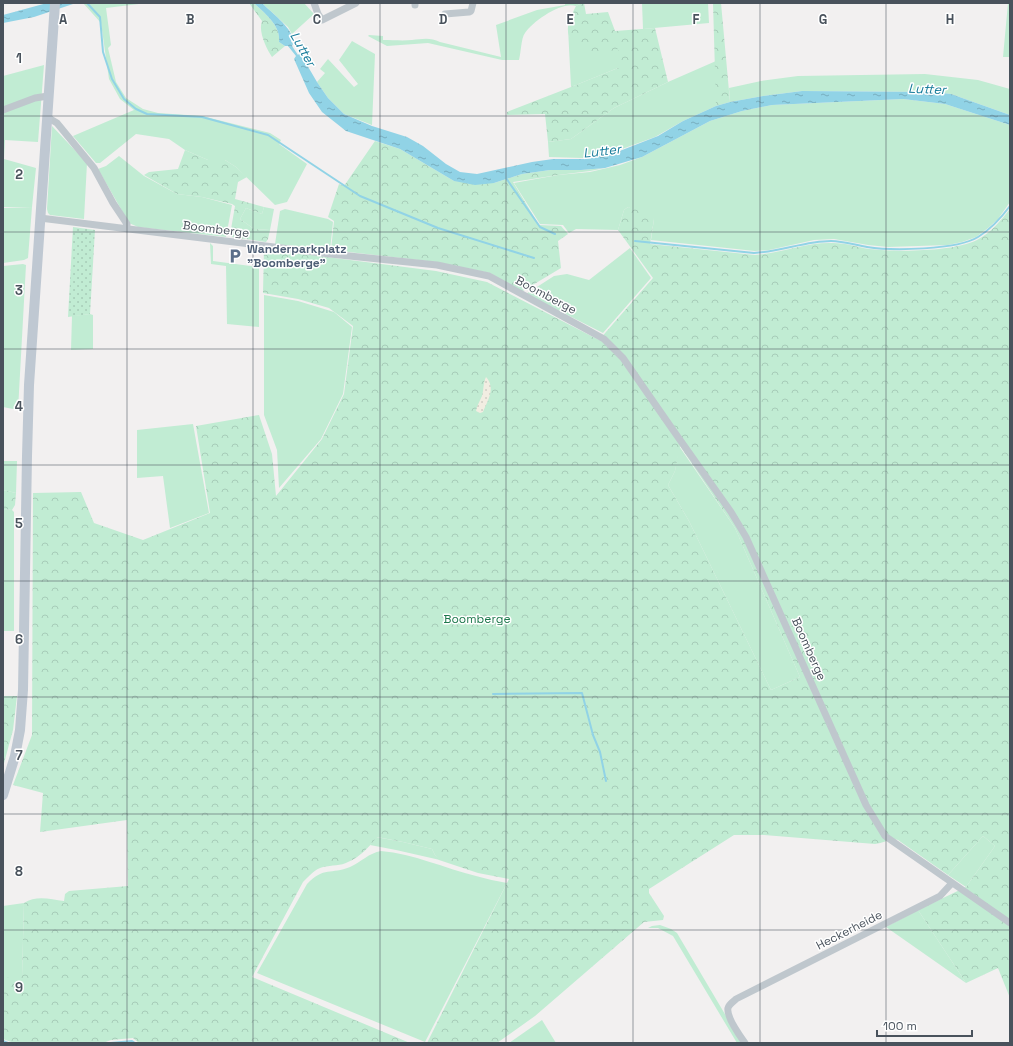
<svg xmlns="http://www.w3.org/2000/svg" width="1013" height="1046" viewBox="0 0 1013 1046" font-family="'Space Grotesk',sans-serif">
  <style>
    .grass { fill: #c1ecd3 }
    .forest { fill: url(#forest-crowns); fill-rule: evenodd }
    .sand { fill: url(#sand-dots) }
    .park { fill: url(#park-dots) }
    .water { fill: url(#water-ripples) }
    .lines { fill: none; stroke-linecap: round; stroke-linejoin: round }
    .stream { stroke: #91d3e6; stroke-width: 2 }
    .street { stroke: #bfc7cd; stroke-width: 7 }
    .secondary { stroke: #bfc8d2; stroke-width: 10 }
    .grid { fill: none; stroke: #49525c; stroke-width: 1; stroke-opacity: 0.55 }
    .labels { text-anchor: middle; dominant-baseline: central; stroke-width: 3; stroke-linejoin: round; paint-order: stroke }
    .street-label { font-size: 12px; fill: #49525c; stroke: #fff }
    .service-label { font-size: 12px; font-weight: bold; fill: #4e5e75; stroke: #fff; text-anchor: start }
    .park-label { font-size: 12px; fill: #1e794d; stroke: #fff }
    .water-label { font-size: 13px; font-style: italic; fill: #167b9a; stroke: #fff }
    .grid-label { font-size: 13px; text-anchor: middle; font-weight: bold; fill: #49525c; stroke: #fff; stroke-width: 3; stroke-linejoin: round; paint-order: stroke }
  </style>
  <defs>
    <pattern id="forest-crowns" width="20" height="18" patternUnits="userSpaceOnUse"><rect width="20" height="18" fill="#c1ecd3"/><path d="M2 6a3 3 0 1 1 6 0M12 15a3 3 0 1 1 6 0" fill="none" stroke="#a7ccb8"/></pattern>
    <pattern id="sand-dots" width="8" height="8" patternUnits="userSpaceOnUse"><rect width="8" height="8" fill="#f2ede2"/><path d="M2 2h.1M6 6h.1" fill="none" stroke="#d1cdc4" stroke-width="1.8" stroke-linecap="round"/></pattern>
    <pattern id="park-dots" width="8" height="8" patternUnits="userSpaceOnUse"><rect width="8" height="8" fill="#c1ecd3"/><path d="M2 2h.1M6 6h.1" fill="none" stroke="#a7ccb8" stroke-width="1.8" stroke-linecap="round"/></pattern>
    <pattern id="water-ripples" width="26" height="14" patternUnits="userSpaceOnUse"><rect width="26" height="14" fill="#91d3e6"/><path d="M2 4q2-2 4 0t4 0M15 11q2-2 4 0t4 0" fill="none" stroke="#78aebe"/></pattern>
  </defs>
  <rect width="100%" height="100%" fill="#f2f0f0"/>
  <path class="grass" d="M83 3H147L106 8 111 45 108 48 116 82 126 98 143 109 158 113 202 116 270 133 281 140 279 144 307 164 287 202 275 205 236 167 225 160H208L185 150 169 139 136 134 100 163H96L73 136 134 110 120 99 109 79 101 23Z
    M262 3H304L314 14 292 34 288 27Z
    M565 3H582L576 6C562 1 533 21 525 33 521 38 521 53 519 60H502L428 43 387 46 368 36 369 35 383 36V40C392 40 403 41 412 40 422 39 430 37 440 42L501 57 496 25 537 10 565 5Z
    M642 3H708L709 23 643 29Z
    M1008 3H1010V57H1003Z
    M568 28 570 37 618 49V68L571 87Z
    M352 41 375 54 372 125 344 114 328 98 317 82 325 73 320 69 328 59 354 87 358 84 339 60Z
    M716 61V106L683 121 655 137 611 153 583 158 549 157 548 142 571 139 614 108 668 82Z
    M44 65 38 142 5 140 4 159 36 168 32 207H3V76Z
    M925 74 978 80 1010 89V115L951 94 934 92 802 91 763 96 730 102 729 88 761 81 798 76Z
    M903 99 945 104 1010 125V202L998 219 988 228 976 237 962 242 948 245 888 247 868 245 834 239 814 240 769 250 755 251 651 240 654 219 628 207 624 210 618 230 576 229 569 233 563 225 540 224 514 183 558 175 590 172 620 165 642 157 710 121 742 111 772 105Z
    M52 126 87 163 84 219 50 215 48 213 47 209Z
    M119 156 144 176 177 194 202 197 232 205 226 237 138 227 129 223 98 169 106 166Z
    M32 207 28 258 24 260 3 263V208Z
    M264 207 274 209 270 230 254 229 240 219 246 208 262 214Z
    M285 209 328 219 333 222 330 250 275 244 280 211Z
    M210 243 213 246V261L257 267V263H259V327L227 324 226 266 211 264Z
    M630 248 651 278 603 333 526 294 554 276 567 274 589 280Z
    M23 264 26 265 18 410 3 407V266Z
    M264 295 298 301 334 312 352 327 343 394 321 439 279 488 277 450 264 415Z
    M90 314 93 315V349L71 350 72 316Z
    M193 424 209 513 170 528 163 476 137 478V430Z
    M679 446 735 528 800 677 771 690 689 521 668 485 675 471Z
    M3 461H17L16 493 3 490Z
    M3 509 12 510 14 512V631H3Z
    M983 836 995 846 966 887 948 875Z
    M376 837 403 842 432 849 435 855 440 860 396 850 370 845Z
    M381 851C414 854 444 868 476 876 486 879 497 881 507 883L425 1042 257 973 307 884C324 866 331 875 350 867 361 862 369 853 381 851Z
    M24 903 22 978H3V906Z
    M918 910 966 983 886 927Z
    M660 925 671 929 677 933 742 1043H737L673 936 658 928H648L652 926Z
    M542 1020 556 1043H509Z"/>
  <path class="forest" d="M249 3H254C265 14 281 25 279 42L285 46 272 57C266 48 258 31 262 21Z
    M582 3H584L586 14 608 12 615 31 655 28 668 82 614 108 571 139 548 142 545 114 507 115V112L571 87 618 68V49L594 56C584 50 566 42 568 27 569 20 573 12 576 6Z
    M713 3H721L730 102 716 106Z
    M375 141 400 149 454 181 494 183 522 174 550 170H581L605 168 590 171 558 175 513 182 539 225 561 226 568 234 558 241 561 268 521 292 490 273 436 262 331 250 334 221 328 217 339 184 344 186Z
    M185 150 208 160H225L236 167 247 177 238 182 235 199 264 207 262 214 246 208 240 219 254 229 270 230 268 239 266 242 232 237 230 235 235 206 232 204 202 197 177 194 144 175 149 172 178 169Z
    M628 207 652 214 654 219 650 244 755 255C782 253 807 242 833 243 846 243 857 247 869 249 897 252 952 252 977 240 991 233 1001 220 1010 209V998L998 968 966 983 918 910 966 887 995 846 983 836 948 875 898 840C890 838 884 843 875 844L764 835H734L649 889V893L664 916 663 920 644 922 535 1016 497 1043H427L509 879 478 873 439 860 435 855 432 849 403 842 377 837C369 847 360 857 348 862 341 866 332 865 323 867 315 869 309 876 303 882L252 977 410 1043H139L133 1038 111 1040 103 1043H14L3 1039V978L22 977 24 903C36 895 50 899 64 901L65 894 69 891 128 886 127 820 40 832 43 793 13 785 32 735 33 493 81 492 94 523 143 540 210 513 196 426 259 415 272 454 276 496 322 439 344 394 353 326 329 308 298 299 263 293 264 249 436 271 487 282 599 340 653 278 618 230 624 210ZM680 446 735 528 800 677 771 690 689 521 668 485 675 471Z
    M3 490 16 493 15 505 12 510 3 509Z
    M3 696H17L13 730 3 767Z"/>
  <path class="sand" d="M486 377C496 388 488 400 483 412L480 413 476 411C477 405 480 401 482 396 484 389 483 383 486 377Z"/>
  <path class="park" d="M73 227 95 230 90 314 68 317Z"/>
  <path class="water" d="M47 3H76L34 17 3 23V15Z
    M254 3H262C271 12 291 27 293 39L291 41 293 44 292 46 298 55 300 53 317 82 328 98 344 114 372 126 407 137 423 146 446 164 460 172 477 174 532 162 553 159H584L612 154 658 136 683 121 716 106 730 102 763 96 802 91 934 92 951 94 1010 115V125L945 104 903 99 772 105 742 111 710 121 642 157 605 168 581 170H550L522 174 494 183 475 185 454 181 400 149 346 131 322 112 309 93 294 59 296 56 288 46H285L279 42C281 25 265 14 254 3Z"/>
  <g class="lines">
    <path class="stream" d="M87 3 100 17 103 52 112 79 124 99 136 109 147 114 202 117 268 135 360 196 438 228 534 258
      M506 178 540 227 555 234
      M635 241 754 253C780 252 805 241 831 241 843 241 855 245 867 247 892 251 957 250 978 237 991 229 1001 218 1010 206
      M493 694 582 693 593 735 600 752 606 781
      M3 1041 8 1043
      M111 1043 132 1041 135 1043"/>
    <path class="street" d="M314 3 318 14 322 20 356 3
      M415 3V5
      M445 14 469 12 471 11 473 3
      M3 110 35 98 48 96
      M47 117 57 123 94 168 113 203 127 224V229
      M40 218 330 254 437 265 489 276 604 339 623 358 673 430 731 512 746 537 866 805 885 836 1010 923
      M745 1043C740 1036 726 1017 728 1008 729 1004 733 1002 736 999L940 896 952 883"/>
    <path class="secondary" d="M3 795 15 756 20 730 23 690 27 456 29 385 55 3"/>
  </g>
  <path class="grid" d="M127 3V1043M253 3V1043M380 3V1043M506 3V1043M633 3V1043M760 3V1043M886 3V1043M3 116H1010M3 232H1010M3 349H1010M3 465H1010M3 581H1010M3 697H1010M3 814H1010M3 930H1010"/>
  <defs>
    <g id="parking-bare" transform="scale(1.2)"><path d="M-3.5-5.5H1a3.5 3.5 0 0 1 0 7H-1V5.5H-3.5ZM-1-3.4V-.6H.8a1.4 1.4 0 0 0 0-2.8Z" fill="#5c6f8a" stroke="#fff" stroke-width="2.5" paint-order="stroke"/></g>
  </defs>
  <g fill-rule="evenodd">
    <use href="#parking-bare" x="235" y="256"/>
  </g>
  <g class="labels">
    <g class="street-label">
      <text transform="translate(216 229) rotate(7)">Boomberge</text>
      <text transform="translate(546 295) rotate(28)">Boomberge</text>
      <text transform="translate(809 649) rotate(66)">Boomberge</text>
      <text transform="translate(849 930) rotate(-27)">Heckerheide</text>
    </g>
    <g class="service-label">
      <text x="247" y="249">Wanderparkplatz<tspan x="247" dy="14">"Boomberge"</tspan></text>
    </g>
    <g class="park-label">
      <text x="477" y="619">Boomberge</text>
    </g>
    <g class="water-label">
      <text transform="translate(303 49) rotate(60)">Lutter</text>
      <text transform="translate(927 89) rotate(2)">Lutter</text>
      <text transform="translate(602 151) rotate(-7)">Lutter</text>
    </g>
  </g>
  <g class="grid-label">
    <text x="63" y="24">A</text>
    <text x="190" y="24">B</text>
    <text x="317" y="24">C</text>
    <text x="443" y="24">D</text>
    <text x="570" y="24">E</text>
    <text x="696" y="24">F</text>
    <text x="823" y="24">G</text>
    <text x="950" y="24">H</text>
    <text x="19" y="63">1</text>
    <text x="19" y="179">2</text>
    <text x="19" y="295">3</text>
    <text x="19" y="411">4</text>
    <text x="19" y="528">5</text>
    <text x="19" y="644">6</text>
    <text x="19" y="760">7</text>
    <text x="19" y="876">8</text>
    <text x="19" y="992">9</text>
  </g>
  <rect width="1013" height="1046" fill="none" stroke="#49525c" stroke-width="8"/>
  <path d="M877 1030v6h95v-6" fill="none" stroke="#49525c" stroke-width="2"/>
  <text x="883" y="1030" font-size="12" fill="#49525c" stroke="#ffffff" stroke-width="3" paint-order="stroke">100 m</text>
</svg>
